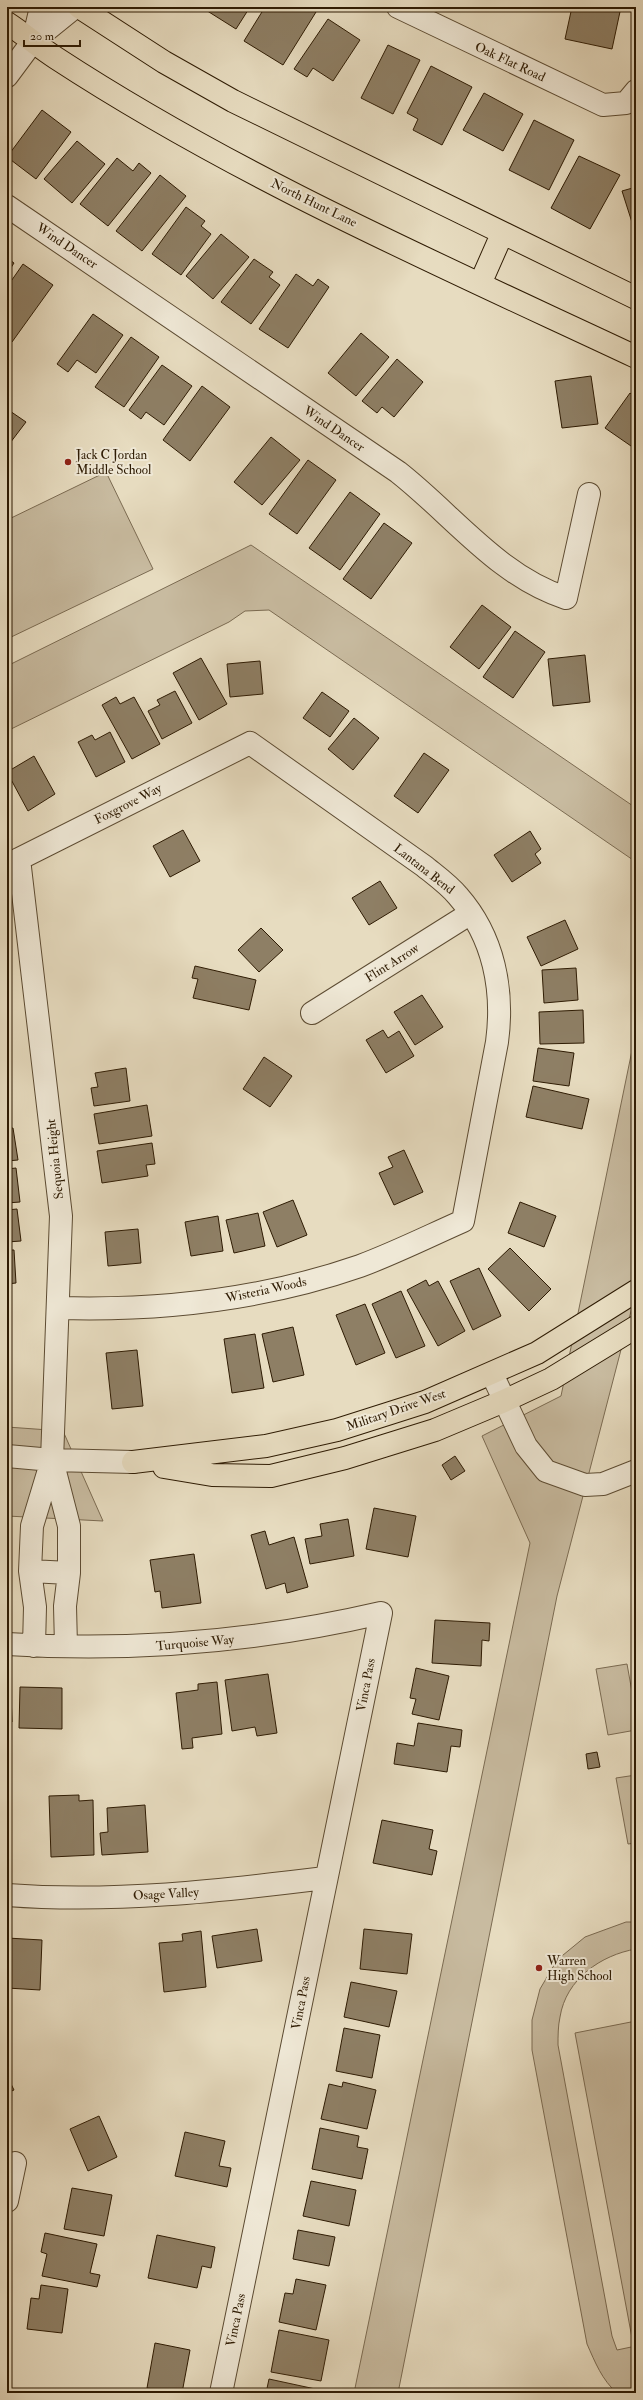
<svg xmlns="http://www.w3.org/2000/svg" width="643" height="2400" viewBox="0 0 643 2400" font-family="'IM FELL Double Pica',serif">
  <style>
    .green { fill: #c8bba0; stroke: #7b6b52 }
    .building { fill: #8e7f65; stroke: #2e1b03 }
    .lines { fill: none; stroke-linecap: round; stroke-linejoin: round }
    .minor-casing { stroke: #5c4b32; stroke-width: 24 }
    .major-casing { stroke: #2e1b03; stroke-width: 24 }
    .minor { stroke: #efe8d6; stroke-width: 22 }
    .major { stroke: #e7dcc0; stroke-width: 22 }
    .poi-dot { fill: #8f2418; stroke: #efe8d6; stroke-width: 1.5 }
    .labels { text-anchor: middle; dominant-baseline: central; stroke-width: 4; stroke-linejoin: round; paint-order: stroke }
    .street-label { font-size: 13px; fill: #2e1b03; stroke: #efe8d6 }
    .poi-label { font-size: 13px; fill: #2e1b03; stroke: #efe8d6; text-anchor: start }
  </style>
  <rect width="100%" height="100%" fill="#e7dcc0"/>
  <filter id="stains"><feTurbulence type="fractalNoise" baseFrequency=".005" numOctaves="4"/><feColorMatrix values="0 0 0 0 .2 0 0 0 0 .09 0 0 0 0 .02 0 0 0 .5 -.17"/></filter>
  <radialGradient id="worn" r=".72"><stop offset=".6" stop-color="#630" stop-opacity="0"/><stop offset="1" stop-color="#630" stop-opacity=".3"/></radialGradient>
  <path class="green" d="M106 472 153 569 7 639V520Z
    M251 545 636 808V862L269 610 245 611 229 622 7 731V666Z
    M636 1031V1292L557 1596 398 2393H354L530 1543 482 1436 561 1396Z
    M7 1427 63 1431 103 1521 7 1516Z
    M627 1664 636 1714V1730L608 1735 596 1669Z
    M636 1775V1843L628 1844 616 1778Z
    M626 1922H636V1949C601 1955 566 1979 560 2017 558 2026 558 2036 558 2045L612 2336 617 2350 636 2346V2393H617C602 2380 595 2362 587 2344L532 2050V2020L540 1989 557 1960 585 1937Z
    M636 2021V2337L632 2338 575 2033Z"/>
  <path class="building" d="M201 7H250L236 29Z
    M265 7H307L316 12 283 65 244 41Z
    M572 7H621L612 49 565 39Z
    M328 19 360 40 333 81 313 68 307 77 294 69Z
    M388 45 420 60 393 114 361 98Z
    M431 66 472 87 442 145 413 130 418 119 407 113Z
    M484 93 523 114 503 151 463 130Z
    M42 110 71 132 36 179 7 157Z
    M534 120 574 140 549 190 509 170Z
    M77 141 105 164 72 203 44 179Z
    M579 156 620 175 590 229 551 208Z
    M117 158 133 171 139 163 151 173 108 226 80 204Z
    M160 175 186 196 142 251 116 231Z
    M636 187V235L622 191Z
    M186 207 205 221 201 226 211 234 181 275 152 254Z
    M221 234 249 257 213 299 186 276Z
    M7 258 14 263 7 274Z
    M254 259 273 272 269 277 280 285 251 324 221 302Z
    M23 264 53 285 12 342 7 339V287Z
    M296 274 313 286 318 279 329 287 288 348 259 329Z
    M93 314 123 335 96 373 77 360 68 372 57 364Z
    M361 333 389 357 356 396 328 373Z
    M131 337 159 357 124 407 95 387Z
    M397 359 423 382 394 417 382 407 377 413 362 401Z
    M162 365 192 386 164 425 146 412 141 419 129 410Z
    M591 376 598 424 562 428 555 381Z
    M202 386 230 407 190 461 163 440Z
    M630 393 636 398V440L631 446 605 428Z
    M7 409 26 422 7 447Z
    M271 437 300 460 262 505 234 482Z
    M308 460 336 480 297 534 269 514Z
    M350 492 380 514 340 570 309 548Z
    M384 523 412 543 371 599 343 579Z
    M482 605 511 627 479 669 450 647Z
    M515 631 545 652 513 698 483 677Z
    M585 655 590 702 553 706 548 659Z
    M201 658 227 704 199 720 173 673Z
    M260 661 263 694 230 697 227 664Z
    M175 691 192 723 162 739 148 711 160 705 157 700Z
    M322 692 349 711 330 737 303 718Z
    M116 697 120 704 134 697 160 744 132 759 102 705Z
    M354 718 379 738 353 770 328 749Z
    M110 732 125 762 96 777 78 742 92 735 95 740Z
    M424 753 449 770 418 813 394 796Z
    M34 756 55 794 28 811 7 772Z
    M183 830 200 861 170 877 153 846Z
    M530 831 541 849 535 854 541 863 512 882 494 855Z
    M380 881 397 908 369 925 352 898Z
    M565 920 578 949 541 966 527 937Z
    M261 928 283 950 259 972 238 950Z
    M195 966 256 980 249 1010 193 998 198 979 192 978Z
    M576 968 578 1000 544 1003 542 970Z
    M422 995 443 1027 415 1045 394 1012Z
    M583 1010 584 1043 540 1044 539 1012Z
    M383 1030 388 1038 399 1031 414 1056 386 1073 366 1040Z
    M538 1048 574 1053 569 1086 533 1081Z
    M264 1057 292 1076 270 1107 243 1089Z
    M126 1068 130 1101 94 1106 91 1088 98 1087 95 1073Z
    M533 1086 589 1099 582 1129 526 1117Z
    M147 1105 152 1136 99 1144 94 1114Z
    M13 1128 18 1160 7 1161V1129Z
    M152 1143 155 1164 146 1165 148 1176 102 1183 97 1151Z
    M404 1150 423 1192 394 1205 379 1173 393 1167 388 1157Z
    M16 1168 20 1202 7 1203V1169Z
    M293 1200 307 1235 277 1247 263 1212Z
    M520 1202 556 1216 544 1247 508 1233Z
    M17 1209 21 1241 7 1242V1210Z
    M258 1213 265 1246 234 1253 226 1220Z
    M218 1216 223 1251 191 1256 185 1222Z
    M138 1229 141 1263 108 1266 105 1232Z
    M510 1248 551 1289 529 1311 488 1269Z
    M7 1250H14L16 1283 7 1284Z
    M479 1268 501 1316 473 1330 450 1281Z
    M426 1280 429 1286 438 1281 465 1331 438 1346 407 1290Z
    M401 1291 425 1346 396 1358 372 1304Z
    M365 1304 385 1353 356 1365 336 1315Z
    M293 1327 304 1375 273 1382 262 1334Z
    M7 1328 9 1329 8 1361H7Z
    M255 1334 264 1388 232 1393 224 1339Z
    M137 1350 143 1406 112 1409 106 1353Z
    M455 1456 465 1471 451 1480 442 1465Z
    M374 1508 416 1516 408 1557 366 1549Z
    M348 1519 354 1556 310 1564 305 1539 322 1536 320 1524Z
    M265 1531 269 1545 294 1537 308 1587 287 1593 285 1583 266 1589 251 1535Z
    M194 1554 201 1603 162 1608 160 1591 155 1592 150 1560Z
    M435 1620 490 1623 489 1641 482 1640 481 1666 432 1663Z
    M416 1668 449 1676 439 1720 412 1714 416 1699 410 1698Z
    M268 1674 277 1733 257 1736 255 1727 232 1731 225 1680Z
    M217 1682 222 1734 192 1738 193 1748 182 1749 176 1693 198 1690V1684Z
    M20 1687 62 1688V1729L19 1728Z
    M7 1693H11L12 1722H7Z
    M418 1723 462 1730 460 1747 451 1746 447 1772 394 1764 397 1743 414 1746Z
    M597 1752 600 1767 588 1769 586 1754Z
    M79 1795V1801L93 1800 94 1855 51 1857 49 1796Z
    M145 1805 148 1852 102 1855 100 1833 108 1832 107 1808Z
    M382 1820 433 1830 429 1849 437 1851 432 1875 373 1863Z
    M257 1929 262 1961 217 1968 212 1936Z
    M364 1929 412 1934 407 1974 360 1969Z
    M201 1931 206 1987 164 1992 159 1943 183 1941 182 1934Z
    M7 1938 42 1940 40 1990 7 1988Z
    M351 1982 397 1991 389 2027 344 2017Z
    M344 2028 380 2035 372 2078 336 2071Z
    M7 2076 14 2090 7 2093Z
    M343 2082 376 2090 367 2129 321 2119 329 2084 342 2087Z
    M99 2116 117 2157 88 2171 70 2129Z
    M320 2128 359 2136 357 2147 368 2149 362 2179 312 2169Z
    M185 2132 225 2141 219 2166 231 2168 227 2187 175 2176Z
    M311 2181 356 2190 349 2226 303 2216Z
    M72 2188 112 2195 104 2236 64 2229Z
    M298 2230 335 2237 329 2266 293 2259Z
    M45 2233 97 2244 90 2273 100 2275 97 2287 42 2276 47 2254 41 2252Z
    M157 2235 215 2247 211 2268 202 2266 197 2288 148 2278Z
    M296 2279 326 2285 316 2330 279 2322 285 2293 293 2294Z
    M41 2285 68 2289 62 2333 27 2329 31 2298 39 2299Z
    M279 2330 329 2340 321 2381 271 2372Z
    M155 2343 190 2350 182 2393 147 2388Z
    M269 2379 320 2390V2393H266Z"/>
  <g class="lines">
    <g class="minor-casing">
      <path id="minor" d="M398 7 603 105 626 103 636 91
        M33 41 41 7
        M7 76 33 41 75 7
        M7 206 398 472C453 515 498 576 566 598L589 494
        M19 859 61 1216 52 1460 32 1526 30 1571 35 1607 34 1646
        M7 865 250 743 424 866C435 875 448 884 458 896 494 937 504 990 497 1042L463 1221C429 1236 395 1253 360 1266 262 1300 160 1311 58 1308
        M312 1013 471 913
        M492 1374 526 1446 546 1471 585 1485 603 1484 636 1471
        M7 1456 52 1460 133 1462
        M52 1460 69 1526V1573L65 1606 66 1646
        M30 1571 69 1573
        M7 1644C135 1652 256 1642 381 1613L221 2393
        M7 1895C114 1903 220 1891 325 1878
        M7 2201 15 2163"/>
    </g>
    <g class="major-casing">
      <path id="major" d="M79 7 164 62 233 101 636 298
        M7 23C24 34 39 47 56 58 238 177 440 265 636 357
        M480 284 502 234
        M133 1462 266 1446 337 1430 425 1402 537 1353 636 1291
        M164 1467 212 1475 271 1476 345 1458 435 1430 504 1401 551 1379 636 1327"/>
    </g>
    <use href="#minor" class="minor"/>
    <use href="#major" class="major"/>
  </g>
  <g class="poi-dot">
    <circle cx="68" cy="462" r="4"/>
    <circle cx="539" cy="1968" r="4"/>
  </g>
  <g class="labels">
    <g class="street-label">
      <text transform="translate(510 62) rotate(25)">Oak Flat Road</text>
      <text transform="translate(314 203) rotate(26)">North Hunt Lane</text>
      <text transform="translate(67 246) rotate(34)">Wind Dancer</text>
      <text transform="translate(334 429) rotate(34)">Wind Dancer</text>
      <text transform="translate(128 804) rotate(-27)">Foxgrove Way</text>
      <text transform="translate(424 869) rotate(38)">Lantana Bend</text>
      <text transform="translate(392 963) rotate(-32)">Flint Arrow</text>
      <text transform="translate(55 1159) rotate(-96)">Sequoia Height</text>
      <text transform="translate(266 1290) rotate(-12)">Wisteria Woods</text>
      <text transform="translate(396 1410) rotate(-19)">Military Drive West</text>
      <text transform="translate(195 1643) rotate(-5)">Turquoise Way</text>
      <text transform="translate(366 1685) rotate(-79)">Vinca Pass</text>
      <text transform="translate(166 1894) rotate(-3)">Osage Valley</text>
      <text transform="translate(301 2003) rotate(-79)">Vinca Pass</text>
      <text transform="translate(236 2320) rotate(-78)">Vinca Pass</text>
    </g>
    <g class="poi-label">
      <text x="76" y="455">Jack C Jordan<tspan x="76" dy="15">Middle School</tspan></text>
      <text x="547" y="1961">Warren<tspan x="547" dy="15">High School</tspan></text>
    </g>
  </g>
  <rect width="643" height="2400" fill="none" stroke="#e7dcc0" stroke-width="24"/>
  <rect x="8" y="8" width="627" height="2384" fill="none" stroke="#2e1b03" stroke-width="2"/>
  <rect x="12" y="12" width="619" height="2376" fill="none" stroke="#2e1b03"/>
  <path d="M24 40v6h56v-6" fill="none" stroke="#2e1b03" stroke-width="2"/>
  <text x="30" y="40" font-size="12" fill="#2e1b03" stroke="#efe8d6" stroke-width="3" paint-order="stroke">20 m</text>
  <rect width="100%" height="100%" filter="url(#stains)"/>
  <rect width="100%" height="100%" fill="url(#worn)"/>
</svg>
